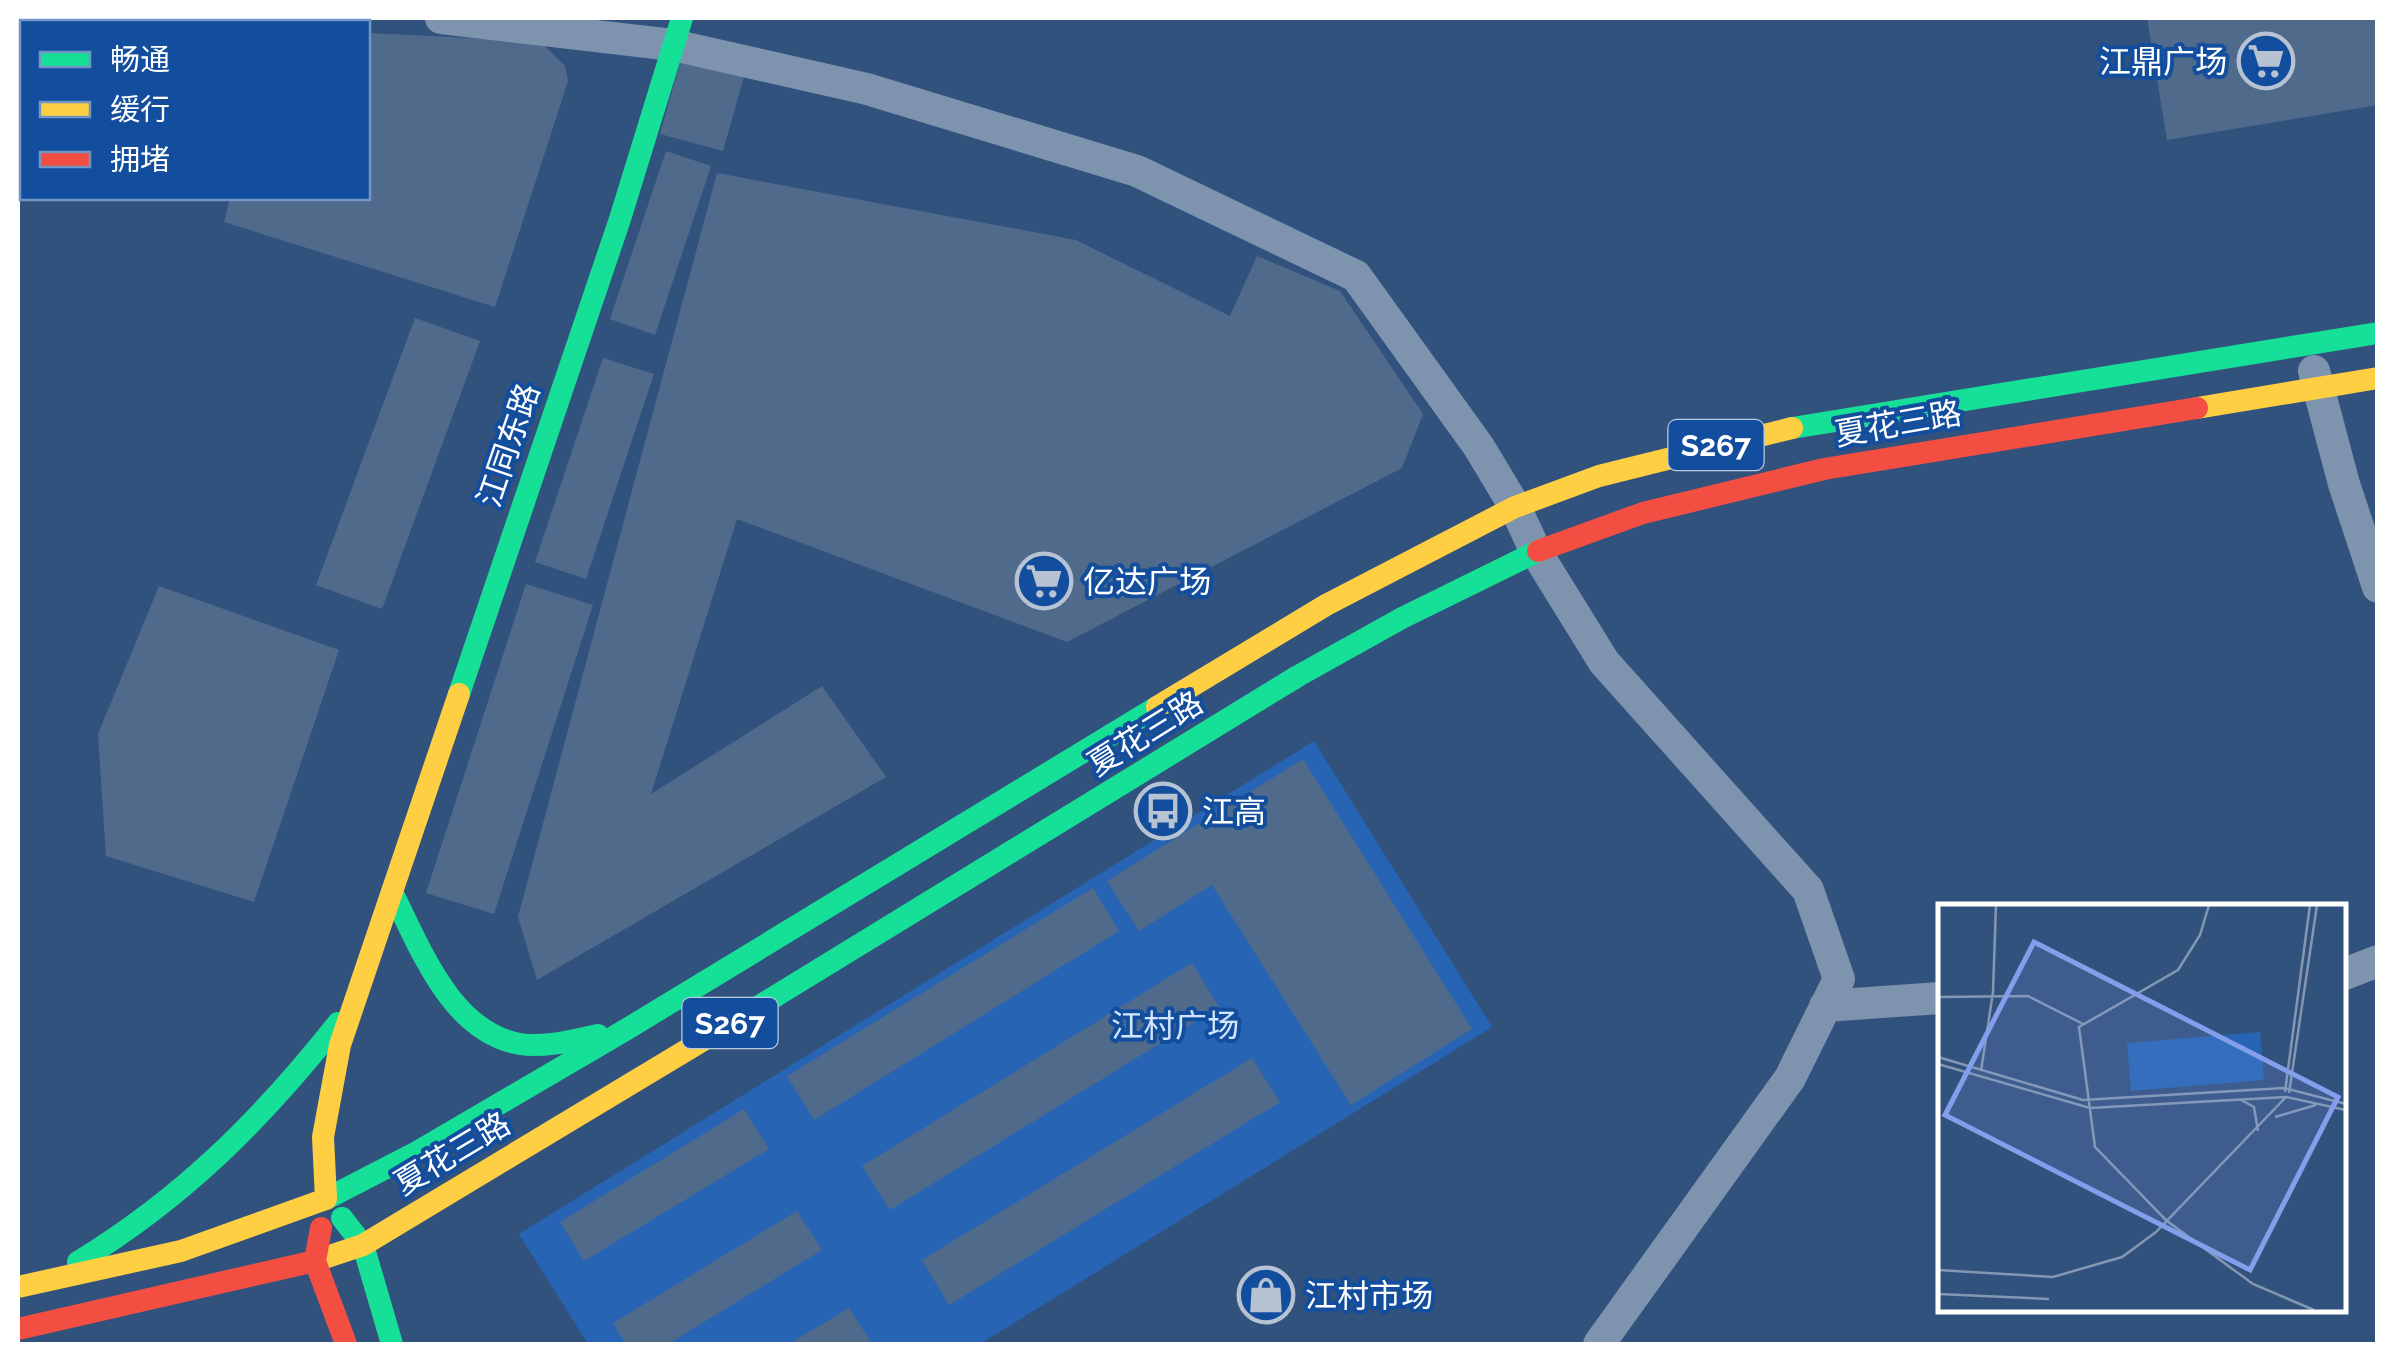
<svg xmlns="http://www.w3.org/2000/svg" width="2395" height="1362" viewBox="0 0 2395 1362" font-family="Raleway,'Noto Sans SC',sans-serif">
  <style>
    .green { fill: #2765b4 }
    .building { fill: #506a8c }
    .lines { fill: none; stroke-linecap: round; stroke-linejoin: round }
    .street { stroke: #7d93ae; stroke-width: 32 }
    .fast { stroke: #16e098; stroke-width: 22 }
    .slow { stroke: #ffcf43; stroke-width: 22 }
    .jam { stroke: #f24e42; stroke-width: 22 }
    .labels { text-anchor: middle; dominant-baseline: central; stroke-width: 8; stroke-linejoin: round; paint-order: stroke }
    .shield { fill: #124e9d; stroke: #b8cae2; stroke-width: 2.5 }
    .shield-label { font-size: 30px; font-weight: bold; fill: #fff }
    .poi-label { font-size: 32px; fill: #fff; stroke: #124e9d; text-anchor: start }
    .street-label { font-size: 32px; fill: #fff; stroke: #124e9d }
    .park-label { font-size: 32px; fill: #d1e5fe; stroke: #124e9d }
    .inset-road { fill: none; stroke: #8497b2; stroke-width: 2.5 }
    .view { fill: #839eea; fill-opacity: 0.15; stroke: #839eea; stroke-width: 5 }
    .inset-edge { fill: none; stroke: #fff; stroke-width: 5 }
  </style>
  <rect width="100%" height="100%" fill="#32527e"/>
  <path class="green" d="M1314 741 1492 1027 980 1344H588L519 1234Z"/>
  <path class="building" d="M2147 18H2378V105L2167 140Z
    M368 33 531 41 546 47 565 66 568 81 495 307 224 222 230 198H368Z
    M681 59 744 76 723 151 660 134Z
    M666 151 711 166 655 335 610 319Z
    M717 173 1076 240 1230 316 1257 256 1340 291 1423 414 1402 468 1067 642 737 519 651 794 822 686 886 777 537 980 518 917Z
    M415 318 480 341 382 609 316 585Z
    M603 358 654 374 586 579 535 562Z
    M526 584 593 605 494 914 426 893Z
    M159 586 339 650 254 902 106 856 98 734Z
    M1303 759 1472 1029 1351 1105 1212 885 1139 931 1107 881Z
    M1093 888 1119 931 814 1120 787 1076Z
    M1192 963 1219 1007 890 1210 862 1166Z
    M1252 1058 1280 1102 949 1305 922 1260Z
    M744 1109 769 1149 584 1261 560 1222Z
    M797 1211 822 1250 668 1344H626L613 1323Z
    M849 1308 872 1344H789Z"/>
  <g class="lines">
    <path class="street" d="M441 18 673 45 867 89 1137 171 1356 276 1479 447 1515 507 1536 552 1604 662 1808 890 1839 979 1790 1078 1599 1344
      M2314 371 2344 484 2378 587
      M2342 975 2378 961
      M1825 1006 1940 998"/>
    <path class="fast" d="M1792 428 2378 333
      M459 694 620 219 682 18
      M393 894C421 949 451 1032 520 1044 546 1048 573 1040 598 1035
      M725 1027 1298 676 1402 618 1538 551
      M326 1199 417 1152 627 1029 1157 707
      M342 1218 363 1245 392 1344
      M78 1262C184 1197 261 1120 338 1023"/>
    <path class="slow" d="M2197 408 2378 378
      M1157 707 1326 605 1515 507 1599 476 1792 428
      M315 1261 363 1245 725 1027
      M18 1287 181 1251 326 1199 323 1137 340 1045 459 694"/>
    <path class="jam" d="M1538 551 1643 513 1824 469 2197 408
      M321 1228 315 1261 346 1344
      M18 1329 315 1261"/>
  </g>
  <defs>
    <g id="supermarket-ring" transform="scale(2.875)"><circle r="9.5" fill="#124e9d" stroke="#b7c2d2" stroke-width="1.5"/><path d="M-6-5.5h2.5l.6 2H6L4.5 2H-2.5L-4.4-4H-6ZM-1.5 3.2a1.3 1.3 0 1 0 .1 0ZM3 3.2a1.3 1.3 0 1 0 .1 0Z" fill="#b7c2d2"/></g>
    <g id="bus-ring" transform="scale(2.875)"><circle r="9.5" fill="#124e9d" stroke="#b7c2d2" stroke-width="1.5"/><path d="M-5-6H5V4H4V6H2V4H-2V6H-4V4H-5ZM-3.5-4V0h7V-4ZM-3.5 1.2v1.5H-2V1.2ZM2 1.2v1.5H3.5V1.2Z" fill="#b7c2d2"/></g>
    <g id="shop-ring" transform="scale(2.875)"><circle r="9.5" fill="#124e9d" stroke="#b7c2d2" stroke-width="1.5"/><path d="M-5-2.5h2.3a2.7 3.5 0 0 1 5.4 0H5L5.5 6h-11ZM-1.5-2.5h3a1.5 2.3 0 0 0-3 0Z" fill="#b7c2d2"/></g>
  </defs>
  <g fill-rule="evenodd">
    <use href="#supermarket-ring" x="2266" y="61"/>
    <use href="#supermarket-ring" x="1044" y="581"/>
    <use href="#bus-ring" x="1163" y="811"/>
    <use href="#shop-ring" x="1266" y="1295"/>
  </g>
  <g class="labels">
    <g class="shield">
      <rect x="1668.5" y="420" width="95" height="50" rx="8"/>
      <rect x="682.5" y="998" width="95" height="50" rx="8"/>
    </g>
    <g class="shield-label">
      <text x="1716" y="445">S267</text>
      <text x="730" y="1023">S267</text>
    </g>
    <g class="poi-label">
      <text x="2227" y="61" text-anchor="end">江鼎广场</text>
      <text x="1083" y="581">亿达广场</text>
      <text x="1202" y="811">江高</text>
      <text x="1305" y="1295">江村市场</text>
    </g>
    <g class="street-label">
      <text transform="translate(1898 423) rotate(-10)">夏花三路</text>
      <text transform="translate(508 445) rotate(-71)">江同东路</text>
      <text transform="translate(1145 733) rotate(-32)">夏花三路</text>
      <text transform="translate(452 1153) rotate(-31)">夏花三路</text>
    </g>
    <g class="park-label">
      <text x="1175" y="1025">江村广场</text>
    </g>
  </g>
  <g transform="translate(1938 904)">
    <rect width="408" height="408" fill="#32527e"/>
    <path d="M322 128 326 176 193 187 189 139Z" fill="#2765b4"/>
    <path class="inset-road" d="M271 1 262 31 240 66 141 123 157 243 229 317 315 380 376 406M0 93 90 92 145 120M0 153 145 196 346 184 408 200M0 160 152 204 348 193 408 206M43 167 55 88 58 1M347 188 372 1M351 189 379 1M303 196 316 203 320 227M337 213 378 201M0 366 115 373 184 353 218 328 348 193M0 390 111 395"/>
    <path class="view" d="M96 38 400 193 312 366 7 211Z"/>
    <rect width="408" height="408" class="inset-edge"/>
  </g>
  <rect width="2395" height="1362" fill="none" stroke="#ffffff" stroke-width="40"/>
  <rect x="20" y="20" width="350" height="180" fill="#124e9d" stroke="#7195c4" stroke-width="2.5"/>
  <rect x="40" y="52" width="50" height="15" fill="#16e098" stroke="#7195c4" stroke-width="2.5"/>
  <text x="110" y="70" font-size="30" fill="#ffffff">畅通</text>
  <rect x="40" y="102" width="50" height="15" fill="#ffcf43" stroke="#7195c4" stroke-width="2.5"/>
  <text x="110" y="120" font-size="30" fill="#ffffff">缓行</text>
  <rect x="40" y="152" width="50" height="15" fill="#f24e42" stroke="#7195c4" stroke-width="2.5"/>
  <text x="110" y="170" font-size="30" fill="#ffffff">拥堵</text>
</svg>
